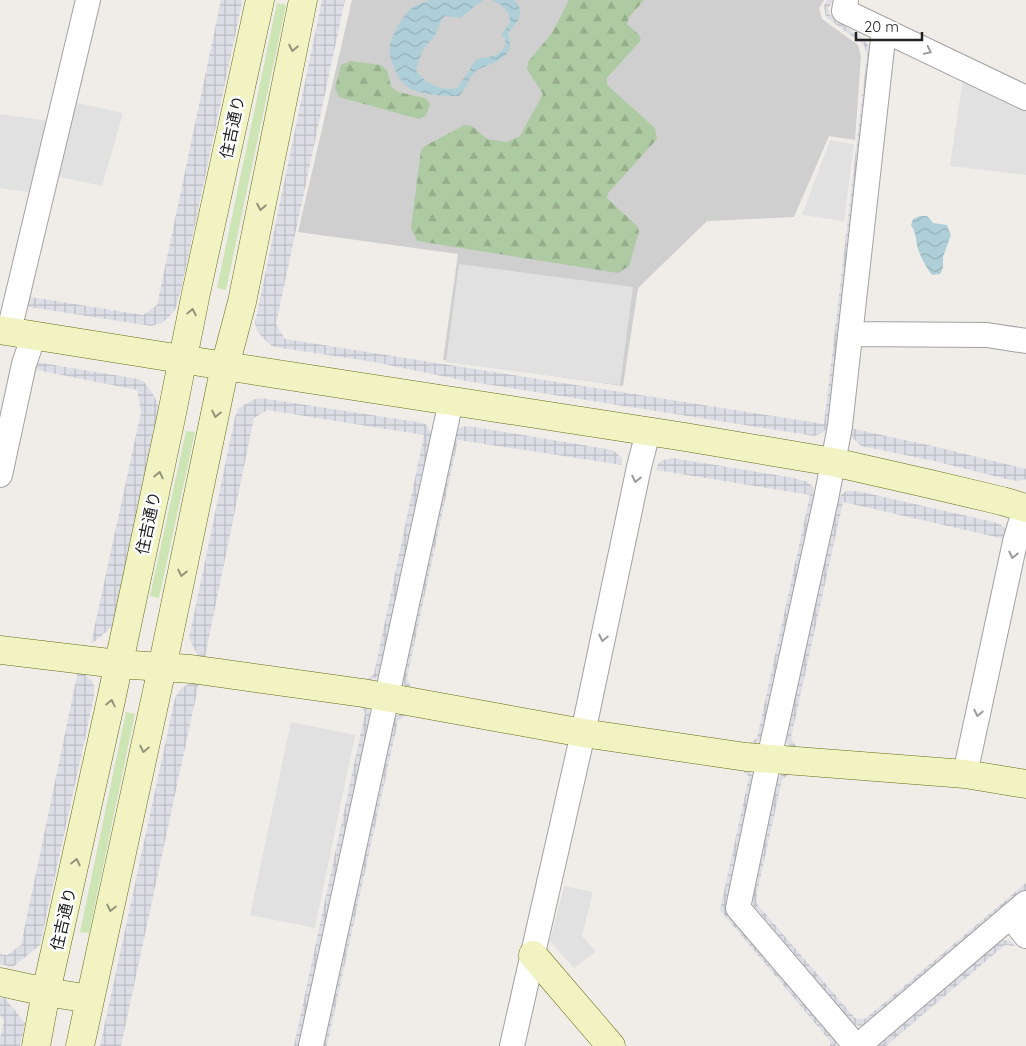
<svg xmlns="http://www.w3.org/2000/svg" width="1026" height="1046" viewBox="0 0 1026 1046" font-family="Quicksand,'Noto Sans JP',sans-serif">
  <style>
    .religious { fill: #cfcfcf }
    .grass { fill: #cde4b4 }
    .forest { fill: url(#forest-firs) }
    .parking { fill: #e1e1e1 }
    .plaza { fill: url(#plaza-grid) }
    .water { fill: url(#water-waves) }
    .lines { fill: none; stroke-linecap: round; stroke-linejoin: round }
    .street-casing { stroke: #a2a2a2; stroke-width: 26 }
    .secondary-casing { stroke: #656e12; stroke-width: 29 }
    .street { stroke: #fff; stroke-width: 24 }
    .secondary { stroke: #f1f3c3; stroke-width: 28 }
    .oneway { stroke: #93947a }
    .oneway2 { stroke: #9b9b9b }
    .labels { text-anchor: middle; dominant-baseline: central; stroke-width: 5; stroke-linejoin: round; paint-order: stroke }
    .street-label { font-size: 16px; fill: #212121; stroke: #fff }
  </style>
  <defs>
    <pattern id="forest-firs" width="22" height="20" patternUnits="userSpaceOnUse" patternTransform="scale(1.25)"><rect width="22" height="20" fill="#aecaa2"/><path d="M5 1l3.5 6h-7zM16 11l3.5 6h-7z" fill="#95ad8b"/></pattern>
    <pattern id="plaza-grid" width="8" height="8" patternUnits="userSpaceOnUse" patternTransform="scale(1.25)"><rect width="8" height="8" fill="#dddde6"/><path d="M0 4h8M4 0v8" fill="none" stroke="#bdbdc5"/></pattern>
    <pattern id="water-waves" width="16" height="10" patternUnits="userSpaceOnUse" patternTransform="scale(1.25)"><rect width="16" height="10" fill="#aecfd8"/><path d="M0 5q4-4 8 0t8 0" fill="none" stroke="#95b1b9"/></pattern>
  </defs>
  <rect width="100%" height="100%" fill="#f0ede8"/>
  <path class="religious" d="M352 0H824L819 8 822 19 858 45 861 56 855 140 829 136 794 217 707 221 638 288 623 386 443 360 458 254 298 232Z"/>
  <path class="grass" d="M277 3 286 5 226 290 217 288Z
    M186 431 195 432 159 598 150 596Z
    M126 712 135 714 89 933 80 932Z"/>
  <path class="forest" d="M569 0H644L629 17 627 24 639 35 641 40 607 78V85L655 128 657 139 608 193 607 198 637 226 639 231 629 266 618 273 417 241 411 228 421 150 425 146 464 125 472 126 487 139 506 142 520 136 543 94 527 69 528 62 552 33Z
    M351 61 381 65 387 70 391 86 398 92 425 98 430 104 426 116 419 119 339 97 335 88 341 65Z"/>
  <path class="parking" d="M963 78 1026 106V175L950 166Z
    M69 101 123 113 102 186 51 175Z
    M0 114 49 121 29 192 0 188Z
    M830 140 854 144 844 221 802 215Z
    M459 264 633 287 620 385 446 362Z
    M291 722 355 735 315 928 250 915Z
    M564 886 593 892 582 936 596 951 574 968 550 941Z"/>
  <path class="plaza" d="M221 0H241L242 3 181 290 175 310 169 317 162 323 151 326 29 307 26 305 25 296 143 315 157 305Z
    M322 0H345L276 324 285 339 824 424 867 55 864 45 826 17 824 6 827 0H833L828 9 829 14 867 43 872 52 829 424 825 431 820 434 814 436 466 381 374 362 281 348 272 346 268 343 257 331 255 323Z
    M36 362 138 379 144 382 153 394 159 407 114 625 94 642 91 643 141 412 137 390 27 368Z
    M261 398 424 423 427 426 430 431 432 437 380 675 372 680H365L374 674 424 435 267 410 254 418 205 657 199 656 196 652 189 638 235 417 238 409 252 400Z
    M468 426 607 449 614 451 622 458V465L458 440 407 678 412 689 405 686 402 680 455 431 461 427Z
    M850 428 937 447 1026 469V479L1024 480 1017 481 1010 480 934 461 861 446 851 436Z
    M673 458 794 478 808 482 814 488V497L762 738 755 745 748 744 757 738 810 495 656 470 658 463 664 460Z
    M846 491H855L862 492 994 522 1001 525 1005 528 1008 532 1009 540 843 502 791 738 797 748 791 747 786 742V738L838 500 841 495Z
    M78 671 82 672 92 681 94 687V697L40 945 13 967 0 964V954L7 955 21 945Z
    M199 683 121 1046H100L175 698 180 690 183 687 189 684Z
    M361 706 367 708 370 711 371 714 300 1046H294L365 713Z
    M401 714 406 715 398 721 327 1046H321L392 718 395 716Z
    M743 770 750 772 754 777 726 909 834 1037 836 1043V1046H830V1041L720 910 749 777Z
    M787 773H790L782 780 757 893V904L855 1018 865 1019 1026 883V891L869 1023 864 1025 859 1026 854 1024 850 1021 754 906 752 900V894L778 778 782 774Z
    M1002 940H1006L1010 941 1015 946 1005 945 886 1046H879L882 1039Z
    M0 997 5 998 25 1023 20 1046H0V1038L4 1020 0 1015Z"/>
  <path class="water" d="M430 0H483L460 18 445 16 442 19 435 35 422 51 416 70C423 83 442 92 457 88 461 82 465 77 469 71 471 68 472 63 475 61 483 54 499 61 505 45 506 40 505 38 501 35L510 23C510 11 503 5 492 0H514C527 13 517 22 508 33 515 55 502 59 484 67 481 68 476 70 474 73 468 79 467 88 459 96 447 96 424 95 413 90 406 87 403 83 399 77 387 56 386 44 400 23 403 18 407 11 412 8 417 4 424 3 430 0Z
    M920 216H927L933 223 947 225 951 235 943 257V268L940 274 932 275C926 267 921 258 918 249 915 239 917 234 911 225L913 219Z"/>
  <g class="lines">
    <g class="street-casing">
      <path id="street" d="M846 0 844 11 1026 98
        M9 331 88 0
        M850 334 987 335 1026 341
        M0 475 24 364 34 335
        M965 774 1015 542 1025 508
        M1010 916 1026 936
        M311 1046 451 401
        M512 1046 583 733 639 467 648 432
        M856 1046 738 908 769 759 826 499 840 426 884 30
        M858 1046 1026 903"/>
    </g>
    <g class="secondary-casing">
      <path id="secondary" d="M0 330 225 366 685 437 833 462 930 484 1002 501 1026 508
        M0 650 118 664 191 669 363 693 583 733 746 757 965 774 1026 784
        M533 955 611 1046
        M0 982 46 992 90 999
        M36 1046 46 992 111 700 171 418 196 293 260 0
        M80 1046 162 668 225 366 242 302 303 0"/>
    </g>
    <use href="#street" class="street"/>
    <use href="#secondary" class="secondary"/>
  </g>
  <defs><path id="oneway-chevron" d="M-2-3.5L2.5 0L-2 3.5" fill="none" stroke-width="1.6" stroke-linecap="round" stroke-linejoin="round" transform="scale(1.25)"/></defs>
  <g class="oneway">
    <use href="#oneway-chevron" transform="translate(293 48) rotate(101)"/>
    <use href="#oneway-chevron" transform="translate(261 207) rotate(101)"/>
    <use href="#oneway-chevron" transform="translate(192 312) rotate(-79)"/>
    <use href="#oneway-chevron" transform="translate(216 414) rotate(102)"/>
    <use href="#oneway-chevron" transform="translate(159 475) rotate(-78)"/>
    <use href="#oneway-chevron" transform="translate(182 573) rotate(102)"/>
    <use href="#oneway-chevron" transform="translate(111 703) rotate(-78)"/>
    <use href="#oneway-chevron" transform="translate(144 749) rotate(102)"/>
    <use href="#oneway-chevron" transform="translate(76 862) rotate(-77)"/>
    <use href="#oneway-chevron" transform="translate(111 908) rotate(102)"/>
  </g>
  <g class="oneway2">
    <use href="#oneway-chevron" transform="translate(928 51) rotate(26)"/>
    <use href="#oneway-chevron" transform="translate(636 479) rotate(102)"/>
    <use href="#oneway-chevron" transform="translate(1013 555) rotate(102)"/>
    <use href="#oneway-chevron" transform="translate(603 638) rotate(102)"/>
    <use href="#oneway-chevron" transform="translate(978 713) rotate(102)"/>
  </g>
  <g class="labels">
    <g class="street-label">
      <text transform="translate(232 127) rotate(-78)">住吉通り</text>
      <text transform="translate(148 523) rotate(-78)">住吉通り</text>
      <text transform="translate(63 919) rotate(-77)">住吉通り</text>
    </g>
  </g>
  <path d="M856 32v8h66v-8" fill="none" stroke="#212121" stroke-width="2.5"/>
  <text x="864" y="32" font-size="15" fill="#212121" stroke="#ffffff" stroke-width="4" paint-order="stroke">20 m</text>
</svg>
